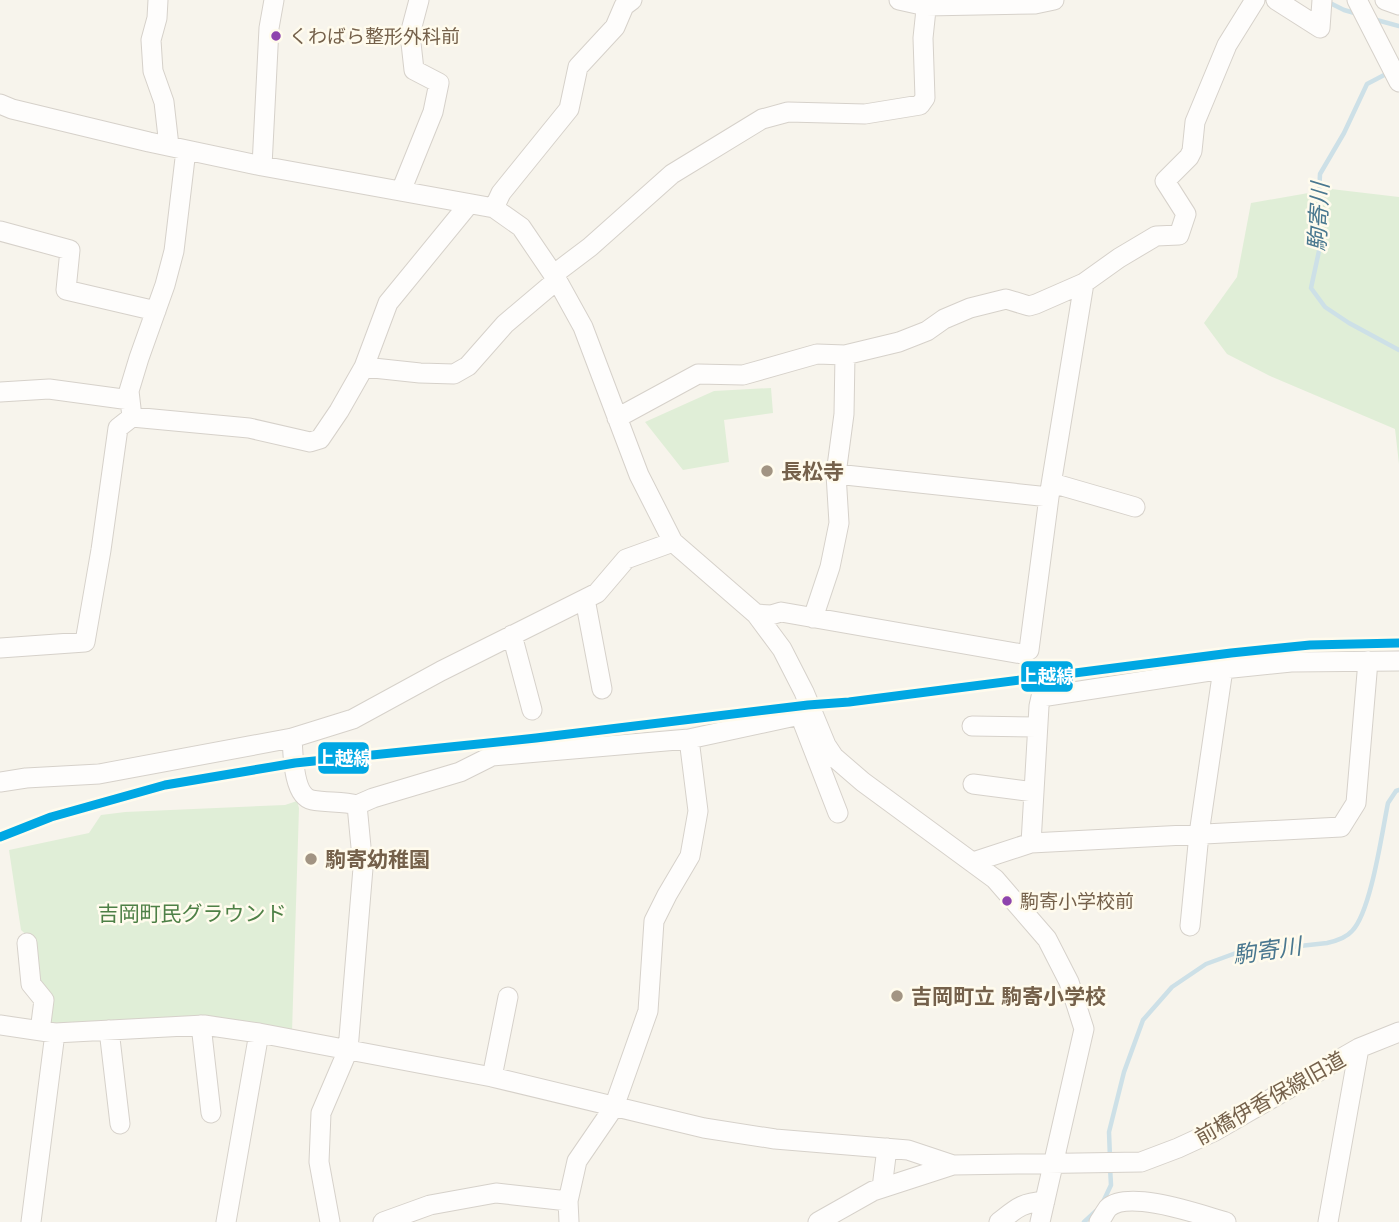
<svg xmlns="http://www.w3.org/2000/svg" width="1399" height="1222" viewBox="0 0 1399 1222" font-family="'Work Sans','Noto Sans JP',sans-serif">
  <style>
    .green { fill: #e0eed7 }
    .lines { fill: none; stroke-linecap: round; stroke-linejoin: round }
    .stream { stroke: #cde0e7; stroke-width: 4.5 }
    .minor-casing { stroke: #d6d1ca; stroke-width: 21 }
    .minor { stroke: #fefdfc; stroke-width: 19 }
    .rail-1-casing { stroke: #fffbed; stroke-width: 14 }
    .rail-1 { stroke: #00a7e3; stroke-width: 9 }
    .bus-dot { fill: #8e44ad; stroke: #fffbed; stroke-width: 2.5 }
    .poi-dot { fill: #a29483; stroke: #fffbed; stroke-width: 2.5 }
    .labels { text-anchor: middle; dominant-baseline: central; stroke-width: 5; stroke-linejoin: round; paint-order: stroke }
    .bus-label { font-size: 19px; fill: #75614b; stroke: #fffbed; text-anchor: start }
    .poi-label { font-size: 21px; font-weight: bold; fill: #75614b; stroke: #fffbed; text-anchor: start }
    .park-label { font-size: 21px; fill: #4e8046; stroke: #fffbed }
    .street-label { font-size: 21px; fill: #75614b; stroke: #fffbed }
    .water-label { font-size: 23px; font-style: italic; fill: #49778f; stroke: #fffbed }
    .line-badge { stroke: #fffbed; stroke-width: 2.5 }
    .badge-label { font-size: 19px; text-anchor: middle; font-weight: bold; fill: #fff }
  </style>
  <rect width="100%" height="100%" fill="#f7f4ec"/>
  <path class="green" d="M1331 189 1399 197V464L1395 429 1270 376 1227 354 1204 323 1237 277 1251 203Z
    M771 388 773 413 724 420 729 462 683 470 645 422 714 391Z
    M297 801 299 808 292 1032 208 1018 108 1020 49 1025 36 982 32 940 21 930 9 850 89 833 101 815 125 812 285 805Z"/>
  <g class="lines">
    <path class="stream" d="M1328 2 1344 10 1358 14
      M1373 19 1399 26
      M1388 73 1367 84 1344 133 1320 174 1319 195 1320 209 1319 251 1311 288 1325 307 1349 323 1399 350
      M1110 1158 1109 1132 1124 1072 1143 1020 1172 987 1206 964 1236 953 1327 943C1336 941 1346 938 1352 931 1371 912 1382 832 1388 803L1396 791 1399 790
      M1103 1202 1111 1185 1110 1167
      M1084 1222 1096 1211"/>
    <g class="minor-casing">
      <path id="minor" d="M158 0 157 18 151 40 153 71 164 102 169 146
        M899 0 926 6 1035 4 1054 0
        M1276 0 1320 28 1322 0
        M1357 0 1399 82
        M1385 0 1399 5
        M0 104 12 109 149 142 262 166 494 208 521 227 557 280 583 327 639 475 673 542 756 614 782 649 804 692 826 745 834 757 863 782 995 879 1047 939 1069 982 1084 1029 1040 1222
        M262 166 269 28 274 0
        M401 191 433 112 439 83 414 70 410 34 419 0
        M494 208 501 193 569 109 578 67 615 27 624 6 632 0
        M0 231 70 250 66 290 156 311
        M553 275 590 247 672 174 762 119 788 112 865 114 920 105 925 98 923 38 927 0
        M364 367 420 373 454 374 468 366 505 324 557 280
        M0 392 49 389 130 400
        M132 417 129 391 139 358 165 285 174 251 186 150
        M617 418 698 374 743 375 817 354 845 355 899 342 927 331 944 319 970 308 1006 299 1029 306 1036 304 1084 283 1119 258 1156 236 1179 235 1186 214 1165 181 1189 157 1192 151 1195 122 1227 45 1255 0
        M836 474 1049 497
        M1052 483 1135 507
        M585 599 602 689
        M756 614 771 615 781 612 1022 654 1029 650 1049 497 1084 283
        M813 618 830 567 839 523 836 474 844 414 845 355
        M512 635 532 710
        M0 648 85 642 101 550 118 428 132 417 249 428 310 442 320 439 339 411 364 367 388 303 469 204
        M972 726 1037 727
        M292 738C293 753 293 796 312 800 327 803 342 801 357 805L373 798 460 772 492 756 689 739 698 811 690 856 667 895 654 921 648 1011 614 1107 577 1161 568 1201 569 1222
        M689 739 800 715 838 813
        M0 782 26 778 99 774 292 738 353 719 441 671 597 593 626 559 673 542
        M973 784 1034 792
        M1031 843 1039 706 1041 697 1223 669 1291 662 1399 661
        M973 862 1031 843 1341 827 1356 803 1368 661
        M1190 926 1199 834 1223 669
        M27 943 31 984 44 1000 40 1031
        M0 1025 55 1033 204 1025 259 1033 492 1077 704 1128 775 1139 908 1150 953 1165
        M201 1025 211 1113
        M109 1030 120 1124
        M492 1077 508 997
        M882 1188 887 1148
        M31 1222 55 1033
        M226 1222 259 1033
        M330 1222 319 1162 321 1113 348 1050 363 868 357 805
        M383 1222 430 1205 496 1193 568 1201
        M818 1222 873 1191 953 1165 1141 1162 1178 1148 1215 1131 1359 1048 1399 1032
        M999 1222C1017 1208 1021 1203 1045 1201
        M1099 1222C1102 1218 1105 1212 1108 1208 1129 1189 1201 1215 1226 1222
        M1328 1222 1359 1048"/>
    </g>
    <use href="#minor" class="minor"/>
    <g class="rail-1-casing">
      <path id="rail-1" d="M0 837 51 817 165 785 295 763 536 738 808 705 849 702 1231 653 1310 645 1399 643"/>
    </g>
    <use href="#rail-1" class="rail-1"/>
  </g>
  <g class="bus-dot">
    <circle cx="276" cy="36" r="6"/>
    <circle cx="1007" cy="901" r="6"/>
  </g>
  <g class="poi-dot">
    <circle cx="767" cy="471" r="7"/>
    <circle cx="311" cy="859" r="7"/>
    <circle cx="897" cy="996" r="7"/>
  </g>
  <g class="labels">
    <g class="bus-label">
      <text x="289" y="36">くわばら整形外科前</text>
      <text x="1020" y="901">駒寄小学校前</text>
    </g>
    <g class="poi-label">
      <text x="781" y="471">長松寺</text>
      <text x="325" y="859">駒寄幼稚園</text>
      <text x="911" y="996">吉岡町立 駒寄小学校</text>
    </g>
    <g class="park-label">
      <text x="192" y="913">吉岡町民グラウンド</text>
    </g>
    <g class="street-label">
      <text transform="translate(1270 1098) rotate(-29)">前橋伊香保線旧道</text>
    </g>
    <g class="water-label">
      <text transform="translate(1319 217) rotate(-87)">駒寄川</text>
      <text transform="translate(1267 951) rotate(-8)">駒寄川</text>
    </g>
  </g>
  <g class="line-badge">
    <rect x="1020" y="660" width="54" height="33" rx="7" fill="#00a7e3"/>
    <rect x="317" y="741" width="53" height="34" rx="7" fill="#00a7e3"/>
  </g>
  <g class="badge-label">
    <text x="1047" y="683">上越線</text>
    <text x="344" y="765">上越線</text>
  </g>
</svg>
